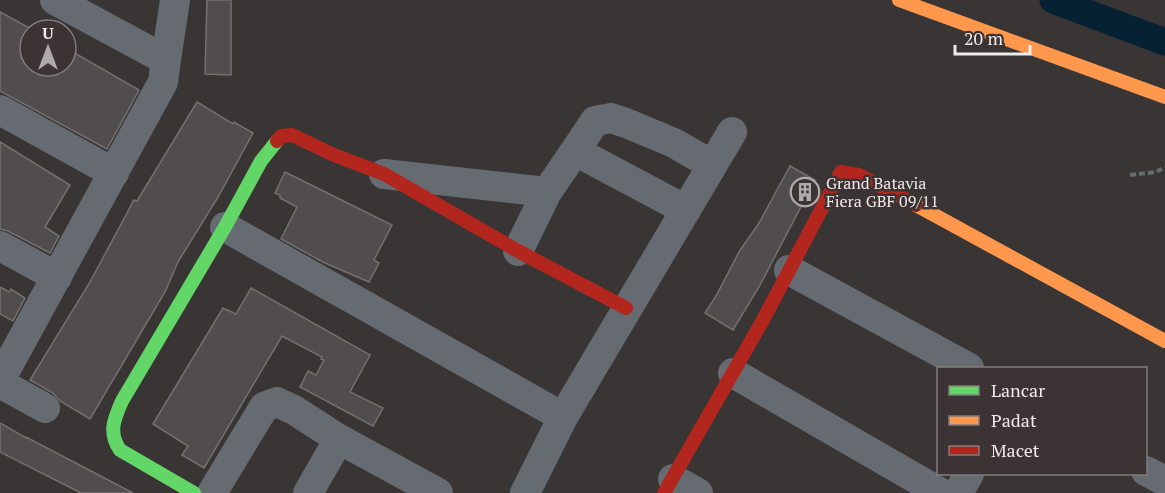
<svg xmlns="http://www.w3.org/2000/svg" width="1165" height="493" viewBox="0 0 1165 493" font-family="'PT Serif',serif">
  <style>
    .lines { fill: none; stroke-linecap: round; stroke-linejoin: round }
    .canal { stroke: #052132; stroke-width: 27 }
    .building { fill: #514d4e; stroke: #737070; stroke-width: 1.5 }
    .path { stroke: #686b6e; stroke-width: 4; stroke-dasharray: 6 3; stroke-linecap: butt }
    .street { stroke: #656b70; stroke-width: 30 }
    .fast { stroke: #63d668; stroke-width: 14 }
    .slow { stroke: #ff974d; stroke-width: 14 }
    .jam { stroke: #b3261e; stroke-width: 14 }
    .labels { text-anchor: middle; dominant-baseline: central; stroke-width: 5; stroke-linejoin: round; paint-order: stroke }
    .poi-label { font-size: 16px; fill: #f0eaeb; stroke: #3b3334; text-anchor: start }
  </style>
  <rect width="100%" height="100%" fill="#393535"/>
  <g class="lines">
    <path class="canal" d="M1053 0 1165 42"/>
  </g>
  <path class="building" d="M207 0H231V75L205 74Z
    M0 12 33 30H30V66H66V48L139 90 107 149 0 91Z
    M197 102 233 124 234 122 253 133 218 197 178 262 165 292 90 419 60 401 53 393 30 380 90 282 134 200 137 201Z
    M0 142 70 185 45 227 59 236 50 253 8 231 0 229Z
    M790 166 815 180 759 287 733 330 705 313 716 296 739 252 759 223Z
    M285 172 392 225 374 260 379 263 369 282 323 262 281 239 297 207 280 198V195L275 193Z
    M0 287 9 292 11 289 25 298 13 321 0 314Z
    M251 288 370 355 350 392 383 408 373 426 300 387 308 371 316 375 324 360 321 359 322 357 282 336 204 468 182 455 188 446 153 424 223 308 236 314Z
    M0 423 26 438V437L133 493H81L0 452Z"/>
  <g class="lines">
    <path class="path" d="M1130 175 1156 172 1165 167"/>
    <path class="street" d="M166 60 175 0
      M0 110 114 173
      M575 151 595 121 611 118 626 123 674 143 712 165
      M384 174 547 192
      M225 227 563 417
      M0 246 57 277
      M518 251 547 192 575 151 686 210
      M789 270 969 368
      M733 373 941 493
      M0 380 163 82 166 60 55 0
      M0 383 45 408
      M1146 471 1165 481
      M673 479 698 493
      M212 493 264 407 277 402 294 410 339 439
      M308 493 339 439 438 493
      M525 493 563 417 732 132
      M958 493 969 474"/>
    <path class="fast" d="M194 493 120 450C108 433 114 419 122 401L225 227 261 161 277 141"/>
    <path class="slow" d="M899 0 1165 97
      M916 205 1165 341"/>
    <path class="jam" d="M277 141 281 136 292 135 334 155 384 174 518 251 626 308
      M664 493 763 320 841 172 859 175 916 205"/>
  </g>
  <defs>
    <g id="building-ring" transform="scale(1.5)"><circle r="9.5" fill="#3b3334" stroke="#b0abab" stroke-width="1.5"/><path d="M-4-6H4V6H1V3H-1V6H-4ZM-2.5-4.3h1.7v1.8h-1.7ZM.8-4.3h1.7v1.8H.8ZM-2.5-1h1.7V.8h-1.7ZM.8-1h1.7V.8H.8Z" fill="#b0abab"/></g>
  </defs>
  <g fill-rule="evenodd">
    <use href="#building-ring" x="805" y="192"/>
  </g>
  <g class="labels">
    <g class="poi-label">
      <text x="826" y="183">Grand Batavia<tspan x="826" dy="18">Fiera GBF 09/11</tspan></text>
    </g>
  </g>
  <rect x="937" y="367" width="210" height="108" fill="#3b3334" stroke="#837c7d" stroke-width="1.5"/>
  <rect x="949" y="386" width="30" height="9" fill="#63d668" stroke="#837c7d" stroke-width="1.5"/>
  <text x="991" y="397" font-size="18" fill="#f0eaeb">Lancar</text>
  <rect x="949" y="416" width="30" height="9" fill="#ff974d" stroke="#837c7d" stroke-width="1.5"/>
  <text x="991" y="427" font-size="18" fill="#f0eaeb">Padat</text>
  <rect x="949" y="446" width="30" height="9" fill="#b3261e" stroke="#837c7d" stroke-width="1.5"/>
  <text x="991" y="457" font-size="18" fill="#f0eaeb">Macet</text>
  <g transform="translate(48 48)"><circle r="28" fill="#3b3334" stroke="#837c7d" stroke-width="1.5"/>
  <path d="M0-4.5L10 22L0 15L-10 22Z" fill="#b0abab"/>
  <text y="-9" font-size="16" font-weight="bold" text-anchor="middle" fill="#f0eaeb">U</text>
  </g>
  <path d="M955 45v9h75v-9" fill="none" stroke="#f0eaeb" stroke-width="3"/>
  <text x="964" y="45" font-size="18" fill="#f0eaeb" stroke="#3b3334" stroke-width="4.5" paint-order="stroke">20 m</text>
</svg>
